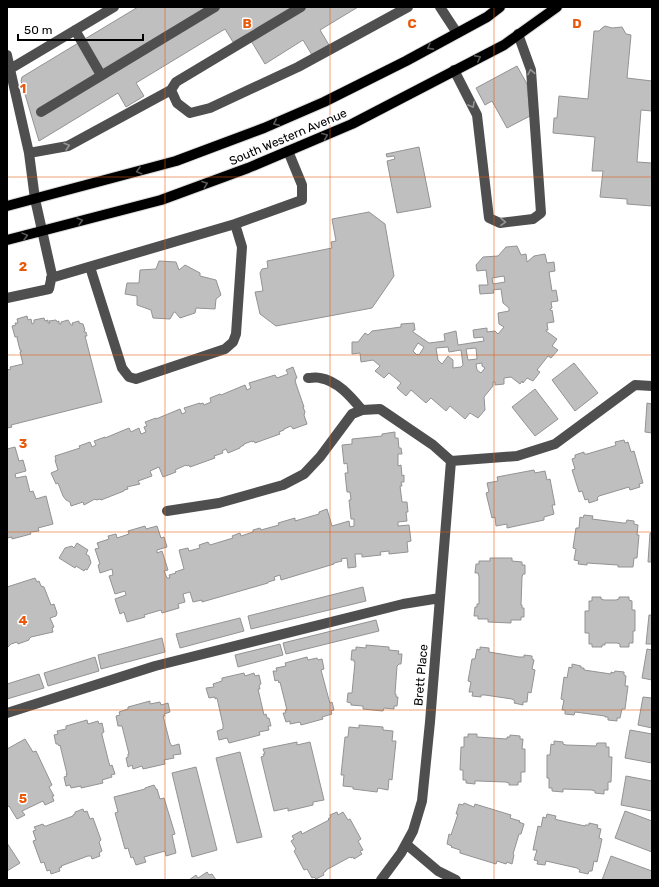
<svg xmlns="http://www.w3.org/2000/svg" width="659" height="887" viewBox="0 0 659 887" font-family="Rubik,sans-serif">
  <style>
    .building { fill: #bfbfbf; stroke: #939393; fill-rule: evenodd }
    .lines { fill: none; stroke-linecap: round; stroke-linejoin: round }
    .major-casing { stroke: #dbdbdb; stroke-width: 12 }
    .minor { stroke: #4f4f4f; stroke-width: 10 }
    .major { stroke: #000; stroke-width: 10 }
    .oneway { stroke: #595959 }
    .oneway2 { stroke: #959595 }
    .grid { fill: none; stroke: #e8590c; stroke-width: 1; stroke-opacity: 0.55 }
    .labels { text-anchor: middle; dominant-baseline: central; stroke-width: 3; stroke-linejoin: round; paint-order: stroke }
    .street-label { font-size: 12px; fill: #000; stroke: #fff }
    .grid-label { font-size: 13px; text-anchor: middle; font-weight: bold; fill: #e8590c; stroke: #fff; stroke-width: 3; stroke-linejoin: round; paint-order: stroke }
  </style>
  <rect width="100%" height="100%" fill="#fff"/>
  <path class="building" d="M138 7H358L320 30 329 45 312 55 303 40 265 64 247 34 233 42 225 29 136 83 144 96 126 107 118 93 39 141 21 81 22 77Z
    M605 26 612 28 622 27 626 34 631 35 627 78 652 81V111L641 110 637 162 652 163V206L627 204V199L600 197 603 171H592L595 137 553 133 554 118H557L559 96 588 99 594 31H599L602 28Z
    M517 66 527 84 530 116 507 128 492 101 485 105 476 88Z
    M419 147 431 207 397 213 387 161 395 159 394 156 387 157 386 154Z
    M369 212 385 224 394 276 372 308 276 326 260 314 255 292 263 291 260 273 262 269 268 268 267 261 332 248 331 242 336 241 332 219Z
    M517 246 521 255 526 254 527 262 534 256 545 254 547 263 554 262 555 271 549 272 552 291 556 290 558 301 551 302 552 308 550 309 551 311 552 310 554 322 547 323 548 330H546V331L557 339 552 346 558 350 551 358 548 356 537 370 540 372 533 381 527 378 523 383 522 381 520 384 511 377 504 378V384L495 385V382H493V386L484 397 485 410 478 418 470 413 465 419 450 406 446 411 431 398 426 403 411 390 406 396 397 388 401 383 389 373 384 378 375 371 380 366 373 360 361 362 360 353 352 354V342H358L365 333 368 335 372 331 401 327V324L414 323 415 330H413V332L429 343 445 341 444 334 456 331 458 345 484 341 483 337 474 338 473 330 487 328V332L495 331 498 334 504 327 499 324 498 313 509 311V308L503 303 501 289 493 290 494 293 480 294 479 285H488L486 270 477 271 476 265 483 257 498 256 506 247ZM504 276 505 282 493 284 492 278ZM418 343 424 347 419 355 417 354V355L413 351ZM448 347 449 352 461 350 463 365 461 367 453 368V360L448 356 442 364 438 360 436 348ZM476 348 477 359 468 360 466 349ZM482 363V366L485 368 481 373 477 370 476 364Z
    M159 261 176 262 179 270 185 265 200 273V276L216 280 221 295 216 299 215 309 196 308 195 313 180 318 175 312H174L170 319 153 318 151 310 137 305V296L125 294 127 283H139L140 270 156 269Z
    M27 316 28 320 31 319 32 324 34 323V320L44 318 45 321 48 320V323H50L49 321 56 320 57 322 59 321V324H61V322L68 320 71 325H73L72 323 79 321V323L83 324 85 330 84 331V332H86L87 336H85L102 402 11 425 12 427 7 428V370L11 369 10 367 23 364 20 352 22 351 20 350 17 338 18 337H15L12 326 16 325 15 323H18L17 319Z
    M574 363 598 393 575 411 552 380Z
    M293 367 297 378 295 379 296 384 304 407H303L305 412 304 415 307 424 293 429 291 426 284 429V430L279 432 280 434 255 443 254 441 252 442V441L244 444V445L240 447V448L228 453 226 449 222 451 223 453 214 456 215 458 190 467 189 465 187 466 186 465 175 470 176 472 163 477 159 467 150 471 152 476 138 481 140 484 127 487 128 489 124 490V491L101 500 100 499 96 500 95 499 84 505 83 502 71 506 70 502 66 500 63 496 58 483 56 484 51 473 58 470 55 460H56L55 456 80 448 79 446 90 442 92 447 96 445 94 441 105 437V438L129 428 131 432 139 428 141 434 146 432 144 427 147 426 145 422 156 418V419L180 409 182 414 186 412 184 408 200 403V404L203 403 204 405 211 402 210 398 220 394 221 395 245 385 247 390 251 388 249 383 275 375 277 378 288 374 286 370Z
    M535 389 558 419 535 436 512 407Z
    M647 403 652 404V433L645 432Z
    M395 432V438H398L399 448H401L402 454H398V466L401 465 402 476 404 475V482H401L402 486H400L402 502H407L408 512H406L407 521 398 522V526L409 525 411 541 407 542 408 552 389 554V551L380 552 381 555 362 557V554H355L356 567 348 568 347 558 341 559 342 561 334 563V564L281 580 280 575 274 577 275 580 268 582V583L202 602V600L193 602 190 592 183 594 185 602 178 604 179 608 162 613 161 610 144 615 145 617 127 622 124 612 120 614 115 599 126 595 125 591 115 594 109 576 113 575 112 569 100 573 98 565 100 564 95 549 99 548 97 543 109 539 108 536 116 534 117 538 129 534 128 531 145 526 146 529 157 526 161 538 164 537 167 547 157 550V553L162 551 168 570 164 571 167 578H170L169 575 176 573 175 572 184 569 179 550 188 548 189 551 200 548 199 545 208 542 210 545 233 538 232 536 240 533 241 536 253 532V530L260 528 261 530 279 525 278 523 295 518V521L319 514V512L327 509 332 526 349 521 350 527 354 526V519H351L349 500H351L350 492H347L345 473H348L347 463 344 464 342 445 352 444V439L382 436V434Z
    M624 440 625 443 628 442 631 452 634 451 643 483 639 484 640 487 630 490 629 487 599 496 597 498 598 500 589 503 588 499 585 500 582 491 579 492 572 470 575 469 572 459 575 458V455L584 452V454H587L614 446 616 445 615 442Z
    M15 447 19 461 23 460 26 471 15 474 16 478 26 476 30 492 33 491 36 499 46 496 53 524 38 528 39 531 30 532 31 534 12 539V537L7 538V449Z
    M534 470 535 473 545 471 547 480 550 479 555 505H552L554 514 544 517V520L507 528V524L496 526 495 517 492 518 486 493 489 492 487 483 498 481 497 477Z
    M584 515 593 516 592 519 623 523H626L627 520 634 521V524L638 525 637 535H639L637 558H634L633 567H618V565L587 563V565L578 564 579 561 574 560 576 549 573 548 576 528H579L580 517 583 518Z
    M650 533H652V562H648Z
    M77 543 88 550 86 554 89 556 91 563 87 570 85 569 84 571 76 566 75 568 59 558 65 548 72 546 74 548Z
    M490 558H512V561L522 562V565H525V574H523L522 577 521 605H522V608H524V617H521V620H511V623L488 622V619H478V616H474L475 607H477V604H479V576L478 573H475L476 564H479V561H490Z
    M35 578 37 582 39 581 41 586 44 587 51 605 54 604 57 613 56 616 50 618 54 627 52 628 53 632 31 637 29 639V640L18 644 17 642 11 644 7 648V587Z
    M363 587 366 601 251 629 248 616Z
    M592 597H601V599L604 600H616L619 599V597H629V600L632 601V610H635V631H633V643H629V647H620V644L617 643H605V645H602V647H592V644H589V633H585V611H589V601H592Z
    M649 615H652V644H646Z
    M240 618 244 631 180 648 176 634Z
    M376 620 379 631 286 654 283 643Z
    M162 638 165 652 101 669 98 655Z
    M280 644 283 655 238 667 235 655Z
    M366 645 389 647V650L399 651 398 654H402L401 664H399L397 666 395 694H396V697H398L397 706H394V709L384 708 383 711 363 709V706L351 705V703L347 702 348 693H352L355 662H354V660H351L352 650H356V647L366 648Z
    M480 647 489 648V652L519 657H524V655L532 656V659L534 660 532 669 535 670 531 693 528 692 527 702H523V705L514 703 515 701 512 699 485 695H481V697L472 696 473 692H469L471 682 468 681 472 659H475L477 649 480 650Z
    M647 649 652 650V680L642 678Z
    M95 657 99 671 48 686 44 673Z
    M307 657 308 660 317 658 318 660 322 659 324 669 321 670 329 700 330 703 332 702 334 710 331 711 332 714 322 717 323 719 301 725 300 722 290 724V721L286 722 283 713H286L285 710H287L280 682 279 683 278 680 275 681 273 671H277L276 668 286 666 285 663Z
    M572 664 581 666V668H584V670L611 674V672L614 673 615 671 624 672V675L626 676 625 686H628L625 709H622L620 718H617V721L608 720V717H605V716L575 712 574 715 565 714V710H562L564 700 561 699 564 677 567 678 569 667 572 668Z
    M244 673 245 676 254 673 255 676 259 675 261 684 259 685 260 689H258L264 715 266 714 267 718H269L271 726H268L269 730 259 732 260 735 229 743 227 738 219 740 217 731 223 729V725L217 698 215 699V697L209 698 206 688 214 687 213 684 222 681V678Z
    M39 674 44 688 7 699V684Z
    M643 697 652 698V728L638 725Z
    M150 701V704L160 702 161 705 168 703 170 712 164 714 165 716H163L170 743 172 746 179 744 181 754 173 755 174 758 164 760 165 764 143 769 142 766 133 769 132 765 128 767 126 758 128 757V754H129L122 726H118L116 716 120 715 119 712 128 709V707Z
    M87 720 88 724 98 721 99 724 102 723 104 732 102 733V735L109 763 110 766 112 765 115 774 111 775 112 777 102 780 103 783 81 788V786L71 788 70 785 66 786 64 777 67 776 66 774H67L60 745 59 746 58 744H56L54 735 58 734 57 731 66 729V726Z
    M359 725 383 727V730L393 731 392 741H396L392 780 389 779 388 790 378 788 377 792 353 789V787L343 786 344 775H341L345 737H348L349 727 359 728Z
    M630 730 652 734V763L625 758Z
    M468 734H477V737L507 739V737H510V735L520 736V739H523L522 749H525V772H521V782H518V785H509V783L506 782 478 781H475V784L466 783V780H463V770H460L461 747H464V737H468Z
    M25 739 33 752 36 751 52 785 49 787 54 796H52L54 801 45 805 43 801 22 811 25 815 17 819 9 806 7 807V749Z
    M554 741 563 742V744L566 745 596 746 597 743H606V747H609V757H612L611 782H608V790H604V794L595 793V791L592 790 563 789V792L552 791V788H549V778H547V755H550L551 744 554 745Z
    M297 742V745L310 742 324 800 313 802V805L288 811V808L274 811 261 757 264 756 263 754H265L263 749Z
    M240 752 262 837 237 843 216 758Z
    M196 767 217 850 192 857 172 773Z
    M626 776 652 781V811L621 805Z
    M154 785 156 789H157L160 799 164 798 175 834 172 835 176 853 166 856 165 851 144 857 146 862 136 865 133 857 131 858 128 848 125 849 115 813 118 812 114 797 145 789V788Z
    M464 803 474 807 475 804 511 815 510 818 520 821 519 822 524 824 521 834H519L513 854 514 855 512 864 507 862 506 864 497 861 496 864 460 853V850L451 847 452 846 447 844 449 834 451 835 458 814H456L459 804 463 805Z
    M83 809 84 812 87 811 90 819 93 818 101 840 99 842 102 851 99 853 100 856 92 859 91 856H88L61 866 62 867 59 868 60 871 51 874 50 870 47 871 44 862 41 863 33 841 36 840 33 831 36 830 34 827 43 824 44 826H46L73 816V815L75 814V812Z
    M625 811 652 821V852L615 838Z
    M337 812 338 815 343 812 348 820 350 819 361 839 358 841 363 850 360 851 362 854 354 859 353 857 351 858 350 857 326 870V871L323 873 324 875 316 879 314 877 312 878 307 869 304 870 294 851 296 849 291 841 294 839 292 836 301 831 302 834 329 820 328 819 331 817 330 815Z
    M547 814 556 816 555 819 558 820 585 826V825H589V823L598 825 597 828 601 829 599 838 602 839 597 862 594 861 592 871H589L588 874 579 872 580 870 577 868 546 861 545 865 537 864 538 861 534 860 537 850H533L538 826 541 827 543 817 546 818Z
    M7 843 20 863 7 871Z
    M611 856 652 871V880H602Z
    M207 872 209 875 212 874 216 880H189L196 875 198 878Z"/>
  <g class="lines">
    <g class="major-casing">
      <path id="major" d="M7 206 176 161 264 128 324 102 406 61 487 17 500 7
        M7 240 161 200 248 168 352 124 504 45 557 7"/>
    </g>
    <path class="minor" d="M301 7 176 82 171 90 177 103 190 113 210 108 298 67 408 7
      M440 7 457 33
      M75 30 101 75
      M7 55 10 69
      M454 70 477 115 489 218 500 223 533 219 541 213 531 70 518 34
      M41 112 215 7
      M29 153 68 146 171 90
      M90 267 122 368 129 377 136 379 225 349 233 342 236 334 242 247 235 224
      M51 278 235 224 302 200V185L288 151
      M7 298 49 289 52 275 35 199 29 153 10 69 114 7
      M308 378C312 378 316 377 320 378 338 381 351 397 362 410
      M167 511 219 503 283 485 304 474 320 457 352 414 362 410 380 409 433 445 451 461 517 456 555 444 635 385 652 386
      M7 713 155 666 403 604 440 598
      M406 844 438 871 456 880
      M381 880 401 853 413 831 422 801 430 722 451 461"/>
    <use href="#major" class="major"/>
  </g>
  <defs><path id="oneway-chevron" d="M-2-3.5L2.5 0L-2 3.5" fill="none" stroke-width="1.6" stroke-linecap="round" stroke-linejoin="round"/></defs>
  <g class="oneway">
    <use href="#oneway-chevron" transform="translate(430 47) rotate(151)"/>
    <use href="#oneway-chevron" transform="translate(478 58) rotate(-28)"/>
    <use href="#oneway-chevron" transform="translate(276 123) rotate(156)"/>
    <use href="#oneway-chevron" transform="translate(325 136) rotate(-23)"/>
    <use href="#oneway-chevron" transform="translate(139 171) rotate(165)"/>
    <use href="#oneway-chevron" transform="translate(205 184) rotate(-20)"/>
    <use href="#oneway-chevron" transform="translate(80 221) rotate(-15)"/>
    <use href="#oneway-chevron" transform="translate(25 236) rotate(-15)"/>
  </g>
  <g class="oneway2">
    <use href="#oneway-chevron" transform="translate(531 72) rotate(-101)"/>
    <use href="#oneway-chevron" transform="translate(472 105) rotate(62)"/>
    <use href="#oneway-chevron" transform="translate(67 146) rotate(-17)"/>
    <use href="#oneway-chevron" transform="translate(503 222) rotate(2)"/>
  </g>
  <path class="grid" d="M165 7V880M330 7V880M494 7V880M7 177H652M7 355H652M7 532H652M7 710H652"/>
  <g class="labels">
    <g class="street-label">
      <text transform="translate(288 137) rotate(-23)">South Western Avenue</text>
      <text transform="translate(421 675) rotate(-85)">Brett Place</text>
    </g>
  </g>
  <g class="grid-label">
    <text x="247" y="28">B</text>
    <text x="412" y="28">C</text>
    <text x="577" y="28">D</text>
    <text x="23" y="93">1</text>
    <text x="23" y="271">2</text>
    <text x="23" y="448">3</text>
    <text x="23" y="625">4</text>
    <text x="23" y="803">5</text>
  </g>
  <rect width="659" height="887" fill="none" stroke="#000000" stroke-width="16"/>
  <path d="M18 34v6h125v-6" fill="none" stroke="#000000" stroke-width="2"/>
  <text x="24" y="34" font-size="12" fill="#000000" stroke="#ffffff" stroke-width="3" paint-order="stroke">50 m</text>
</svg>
